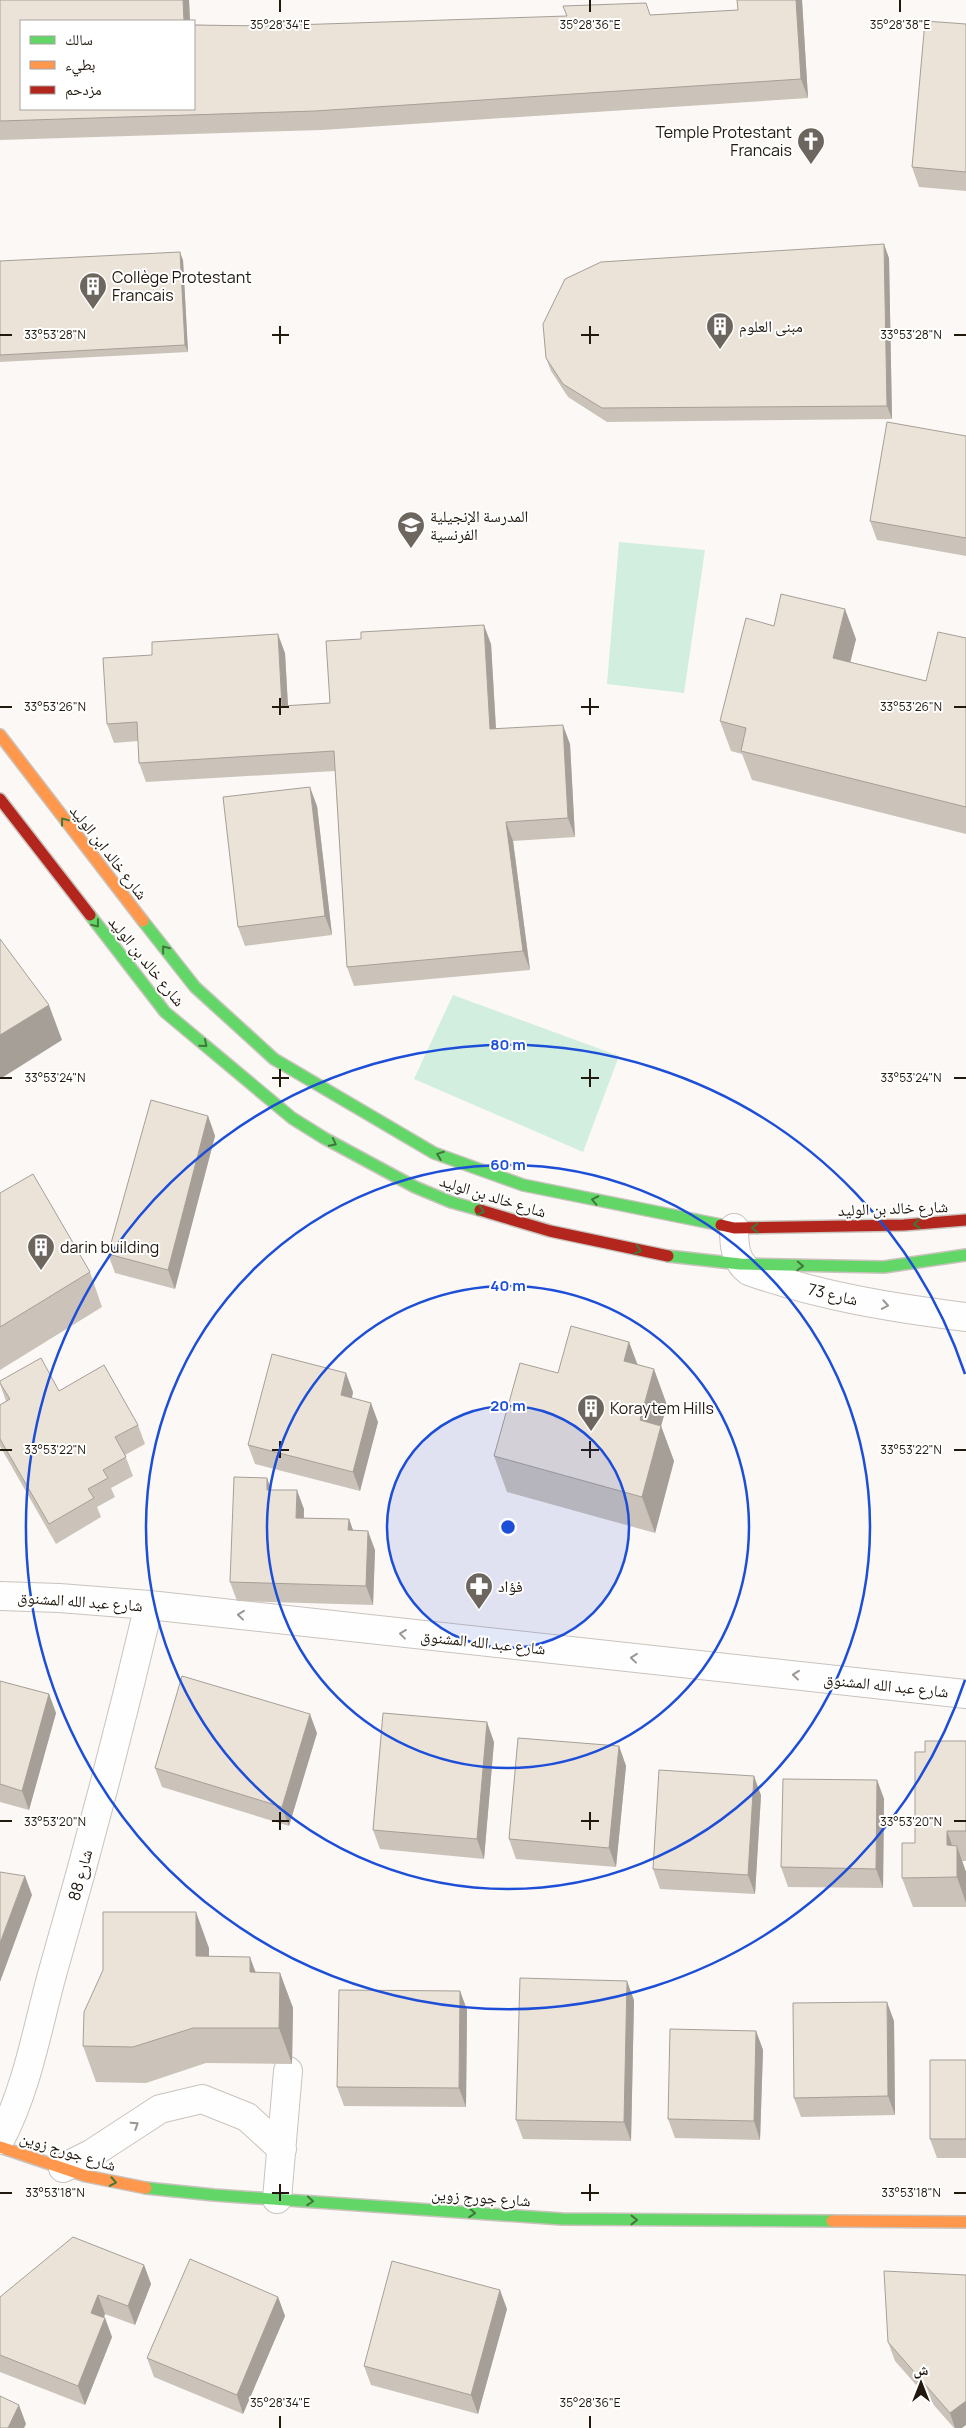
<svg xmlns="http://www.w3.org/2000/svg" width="966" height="2428" viewBox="0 0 966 2428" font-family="Manrope,'Noto Naskh Arabic',sans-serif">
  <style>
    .green { fill: #d1eede }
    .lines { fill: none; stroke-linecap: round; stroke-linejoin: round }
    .street-casing { stroke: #cac3bd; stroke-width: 30 }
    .fast-casing { stroke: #cac3bd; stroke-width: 14 }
    .slow-casing { stroke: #cac3bd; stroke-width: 14 }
    .jam-casing { stroke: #cac3bd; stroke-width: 14 }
    .street { stroke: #fefefe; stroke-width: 28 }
    .fast { stroke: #63d668; stroke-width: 11 }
    .slow { stroke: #ff974d; stroke-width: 11 }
    .jam { stroke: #b3261e; stroke-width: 11 }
    .wall { fill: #cbc3ba }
    .shaded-wall { fill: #a59f97 }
    .building { fill: #ece3d8; stroke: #a59f97 }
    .oneway { stroke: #42773b }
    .oneway2 { stroke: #9b9692 }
    .ticks { fill: none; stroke: #21180e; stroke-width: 2 }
    .ring { fill: none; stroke: #1d4ed8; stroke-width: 2.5 }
    .labels { text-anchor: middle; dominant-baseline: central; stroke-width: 4; stroke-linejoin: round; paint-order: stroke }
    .poi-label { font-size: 16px; fill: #21180e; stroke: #fff; text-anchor: start }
    .street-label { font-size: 16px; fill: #21180e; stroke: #fff }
    .ticks-label { font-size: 12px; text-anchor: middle; fill: #21180e; stroke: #fff; stroke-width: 4; stroke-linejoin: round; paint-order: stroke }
    .centre { fill: #1d4ed8; stroke: #fff; stroke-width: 2.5 }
    .ring-label { font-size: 15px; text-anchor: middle; font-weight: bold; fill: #1d4ed8; stroke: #fff; stroke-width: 4; stroke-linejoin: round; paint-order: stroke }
  </style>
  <rect width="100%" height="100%" fill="#fbf8f5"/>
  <path class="green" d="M619 542 705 550 684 693 607 684Z
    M453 995 619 1056 583 1152 414 1079Z"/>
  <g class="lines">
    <g class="street-casing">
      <path id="street" d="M734 1228C734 1245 735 1261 749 1271 819 1296 893 1308 966 1317
        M0 1596 59 1598 149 1605 966 1694
        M0 2140C28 2087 37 2028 53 1971 88 1850 120 1728 149 1605
        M63 2168 91 2154 160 2109 202 2099 247 2117 282 2149
        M277 2199 288 2071"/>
    </g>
    <g class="fast-casing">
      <path id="fast" d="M90 915 165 1012 292 1118 324 1138 415 1187 451 1202 480 1210
        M143 921 195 987 274 1059 434 1153 523 1185 721 1225
        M668 1256 740 1264 884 1267 966 1255
        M146 2188 214 2195 562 2219 832 2221"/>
    </g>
    <g class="slow-casing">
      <path id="slow" d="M0 735 143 921
        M0 2147 86 2176 146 2188
        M832 2221 966 2222"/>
    </g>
    <g class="jam-casing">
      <path id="jam" d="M0 799 90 915
        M480 1210 550 1231 668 1256
        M721 1225 734 1228 904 1225 966 1220"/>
    </g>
    <use href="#street" class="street"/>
    <use href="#fast" class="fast"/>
    <use href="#slow" class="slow"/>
    <use href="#jam" class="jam"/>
  </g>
  <path class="wall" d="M0 0H189L190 21H21L262 26 651 15 738 10 737 0H802L808 98 322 130 0 140Z
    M966 24V191L919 187 912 167Z
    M889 258 892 419 607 422 568 397 551 371 546 358Z
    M183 260 188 352 0 362V261Z
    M966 436V556L877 540 870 521Z
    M774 626 856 639 850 662 926 681 966 638V834L752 780 742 754 731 751 720 721Z
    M491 644 496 728 570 744 575 837 513 841 530 970 354 986 347 967 335 771 146 782 139 763 138 741 114 743 107 724 285 653 288 706 330 703Z
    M317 806 332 935 245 946 238 927Z
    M208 1116 215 1136 175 1289 115 1273 108 1254Z
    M0 1193 90 1272 102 1307 0 1370Z
    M629 1342 638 1365 667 1405 661 1426 674 1461 655 1533 507 1492 494 1456 558 1373Z
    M0 1381 59 1391 138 1425 145 1444 125 1455 133 1476 111 1488 115 1497 97 1507 101 1517 56 1544 0 1446V1405L6 1401 0 1384Z
    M353 1392 352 1398 378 1422 360 1491 255 1464 248 1445Z
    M271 1490 304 1509V1518L349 1519 353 1531 375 1550 373 1605 237 1601 230 1582Z
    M0 1681 49 1694 56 1713 29 1810 0 1802Z
    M317 1733 289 1826 162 1787 155 1768Z
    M966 1741V1861H962L966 1872V1907H913L902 1878 915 1843 925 1752Z
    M494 1742 484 1859 380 1849 373 1830Z
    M619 1746 626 1766 616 1867 516 1859 509 1839Z
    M877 1780 884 1799 883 1888 788 1887 781 1867Z
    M761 1795 755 1894 660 1889 653 1869Z
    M209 1948V1956L256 1972 280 1973 293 2008 292 2064 206 2063 146 2083 96 2082 83 2046Z
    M460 1991 467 2010 466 2107 344 2106 337 2087Z
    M634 2000 631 2141 523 2139 516 2120Z
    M894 2021 895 2115 801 2117 794 2098Z
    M756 2031 763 2050 760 2140 675 2138 668 2119Z
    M966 2060V2158H937L930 2139Z
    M144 2265 151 2284 135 2325 105 2314 104 2318H105L112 2337 85 2405 0 2372V2297Z
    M966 2275 962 2428H954L895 2361 888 2342Z
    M278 2297 285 2316 243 2414 154 2377 147 2358Z
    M507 2309 478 2414 371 2385 364 2366Z"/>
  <path class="shaded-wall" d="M183 0H189L190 21H184Z
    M796 0H802L808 98 801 79Z
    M884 244 889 258 892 419 887 406Z
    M180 252 183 260 188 352 185 345Z
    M845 609 856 639 844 688 833 658Z
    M484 625 491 644 497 748 490 729Z
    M278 634 285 653 289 725 282 706Z
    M563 725 570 744 575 837 568 818Z
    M310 787 317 806 332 935 325 916Z
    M506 822 513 841 530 970 523 951Z
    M49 1005 62 1040 0 1079V1035Z
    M208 1116 215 1136 175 1289 168 1270Z
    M629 1342 642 1378 624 1361Z
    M654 1369 667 1405 661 1426 674 1461 655 1533 642 1497 640 1420Z
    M346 1373 353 1392 348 1414 341 1395Z
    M371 1403 378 1422 360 1491 353 1472Z
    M267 1478 274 1497 267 1490Z
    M297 1490 304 1509 303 1537 296 1518Z
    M349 1519 356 1538 348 1530Z
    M368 1531 375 1550 373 1605 366 1586Z
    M49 1694 56 1713 29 1810 22 1791Z
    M310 1714 317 1733 289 1826 282 1807Z
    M487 1722 494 1742 484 1859 477 1839Z
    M619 1746 626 1766 616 1867 609 1848Z
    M754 1776 761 1795 755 1894 748 1875Z
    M877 1780 884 1799 883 1888 876 1869Z
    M947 1831 957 1859V1846L966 1872V1903L957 1877 947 1845Z
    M25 1876 32 1895 0 1982V1943Z
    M196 1912 209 1948V1992L196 1956Z
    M250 1957 263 1992 250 1972Z
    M280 1973 293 2008 292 2064 279 2028Z
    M627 1981 634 2000 631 2141 624 2122Z
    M460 1991 467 2010 466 2107 459 2088Z
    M887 2002 894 2021 895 2115 888 2096Z
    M756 2031 763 2050 760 2140 754 2121Z
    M144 2265 151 2284 135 2325 128 2306Z
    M500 2290 507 2309 478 2414 471 2395Z
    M98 2295 105 2314 98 2332 91 2313Z
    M278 2297 285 2316 243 2414 237 2395Z
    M105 2318 112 2337 85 2405 78 2386Z
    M966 2401V2425L962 2428H955L950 2413Z
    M19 2405 26 2424 24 2428H8Z"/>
  <path class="building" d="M0 0H183L184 21H21V109H194V25L262 26 567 16 563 6 646 3 650 15 738 10 737 0H796L801 79 315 111 0 121Z
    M925 21 966 24V172L912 167Z
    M884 244 887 406 602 408 563 384 546 358 543 324 565 279 601 262Z
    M180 252 185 345 0 355V261Z
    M887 422 966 436V538L870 521Z
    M781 594 845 609 833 658 926 681 938 632 966 638V807L741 751 746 728 720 721 746 618 774 626Z
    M484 625 490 729 563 725 568 818 506 822 523 951 347 967 334 751 139 763 137 722 107 724 103 658 152 655V642L278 634 282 706 330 703 326 641 361 639V632Z
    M310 787 325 916 238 927 223 797Z
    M0 939 49 1005 0 1035Z
    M151 1100 208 1116 168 1270 108 1254Z
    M33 1174 90 1272 0 1327V1193Z
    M571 1326 629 1342 624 1361 654 1369 640 1420 661 1426 642 1497 494 1456 520 1363 558 1373Z
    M272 1354 346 1373 341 1395 371 1403 353 1472 248 1445Z
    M41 1358 59 1391 104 1365 138 1425 115 1437 126 1457 103 1470 108 1478 88 1489 94 1498 49 1524 0 1439V1405L10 1399 0 1383V1381Z
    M234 1477 267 1478V1490H297L296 1518 349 1519 348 1530 368 1531 366 1586 230 1582Z
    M182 1676 310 1714 282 1807 155 1768Z
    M0 1681 49 1694 22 1791 0 1784Z
    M383 1713 487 1722 477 1839 373 1830Z
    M518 1738 619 1746 609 1848 509 1839Z
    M925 1741H966V1831H947V1845L957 1846V1877L902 1878V1843H915V1752H925Z
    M659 1770 754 1776 748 1875 653 1869Z
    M783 1779 877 1780 876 1869 781 1867Z
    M0 1872 25 1876 0 1943Z
    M103 1912H196V1956L250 1957V1972L280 1973 279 2028H193L133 2047 83 2046 84 2012 103 1970Z
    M520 1978 627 1981 624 2122 516 2120Z
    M339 1990 460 1991 459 2088 337 2087Z
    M887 2002 888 2096 794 2098 793 2003Z
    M670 2029 756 2031 754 2121 668 2119Z
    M930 2060H966V2139H930Z
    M73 2237 144 2265 128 2306 98 2295 91 2313 105 2318 78 2386 0 2355V2297Z
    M190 2259 278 2297 237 2395 147 2358Z
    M392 2261 500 2290 471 2395 364 2366Z
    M884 2271 966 2275V2401L950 2413 888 2342Z
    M0 2396 19 2405 8 2428H0Z"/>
  <defs><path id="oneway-chevron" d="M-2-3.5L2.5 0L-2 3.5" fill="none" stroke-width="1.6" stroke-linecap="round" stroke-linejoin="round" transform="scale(1.25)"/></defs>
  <g class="oneway">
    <use href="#oneway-chevron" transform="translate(64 821) rotate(-127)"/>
    <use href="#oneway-chevron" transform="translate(96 924) rotate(52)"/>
    <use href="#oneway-chevron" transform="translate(165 949) rotate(-129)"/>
    <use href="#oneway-chevron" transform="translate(204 1044) rotate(40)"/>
    <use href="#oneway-chevron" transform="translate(333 1143) rotate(28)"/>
    <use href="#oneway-chevron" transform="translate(440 1155) rotate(-159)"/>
    <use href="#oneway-chevron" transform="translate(595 1200) rotate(-168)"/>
    <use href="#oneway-chevron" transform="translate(481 1211) rotate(16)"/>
    <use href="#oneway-chevron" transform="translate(917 1224) rotate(176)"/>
    <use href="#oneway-chevron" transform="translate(755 1228) rotate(180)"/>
    <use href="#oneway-chevron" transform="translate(638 1250) rotate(14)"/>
    <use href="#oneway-chevron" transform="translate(800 1266) rotate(2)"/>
    <use href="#oneway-chevron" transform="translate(113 2182) rotate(11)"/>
    <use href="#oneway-chevron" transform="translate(310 2201) rotate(4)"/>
    <use href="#oneway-chevron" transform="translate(472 2213) rotate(4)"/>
    <use href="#oneway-chevron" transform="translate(634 2220)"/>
  </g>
  <g class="oneway2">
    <use href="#oneway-chevron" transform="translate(885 1305) rotate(10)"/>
    <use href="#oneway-chevron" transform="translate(241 1615) rotate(-174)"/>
    <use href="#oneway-chevron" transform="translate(403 1634) rotate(-173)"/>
    <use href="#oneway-chevron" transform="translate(634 1658) rotate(-174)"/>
    <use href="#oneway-chevron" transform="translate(796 1675) rotate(-174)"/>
    <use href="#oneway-chevron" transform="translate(135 2125) rotate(-33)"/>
  </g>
  <path class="ticks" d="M280 0V12M590 0V12M900 0V12M280 326V344M590 326V344M0 335H12M272 335H289M581 335H599M954 335H966M280 698V715M590 698V715M0 707H12M272 707H289M581 707H599M954 707H966M280 1069V1087M590 1069V1087M0 1078H12M272 1078H289M581 1078H599M954 1078H966M280 1441V1458M590 1441V1458M0 1450H12M272 1450H289M581 1450H599M954 1450H966M280 1812V1830M590 1812V1830M0 1821H12M272 1821H289M581 1821H599M954 1821H966M280 2184V2201M590 2184V2201M0 2193H12M272 2193H289M581 2193H599M954 2193H966M280 2416V2428M590 2416V2428"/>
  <circle cx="508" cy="1527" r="121" fill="#1d4ed8" fill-opacity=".12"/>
  <g class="ring">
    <circle cx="508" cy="1527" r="121"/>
    <circle cx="508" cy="1527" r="241"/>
    <circle cx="508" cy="1527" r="362"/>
    <path d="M965 1680A482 482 0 1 1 965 1374"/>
  </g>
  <defs>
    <g id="church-pin" transform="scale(1.4375)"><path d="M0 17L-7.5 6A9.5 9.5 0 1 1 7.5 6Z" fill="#6d665f" stroke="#fff"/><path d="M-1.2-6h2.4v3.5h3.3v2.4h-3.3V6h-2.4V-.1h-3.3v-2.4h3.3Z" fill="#fff"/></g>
    <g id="building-pin" transform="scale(1.4375)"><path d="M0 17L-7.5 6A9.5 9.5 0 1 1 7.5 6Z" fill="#6d665f" stroke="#fff"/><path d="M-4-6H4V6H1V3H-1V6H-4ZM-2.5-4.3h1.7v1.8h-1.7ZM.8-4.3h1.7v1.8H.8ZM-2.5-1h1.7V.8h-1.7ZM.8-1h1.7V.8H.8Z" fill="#fff"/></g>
    <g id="school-pin" transform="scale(1.4375)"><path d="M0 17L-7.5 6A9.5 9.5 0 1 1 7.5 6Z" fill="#6d665f" stroke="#fff"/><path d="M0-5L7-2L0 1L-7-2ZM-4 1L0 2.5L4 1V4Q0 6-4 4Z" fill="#fff"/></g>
    <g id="pharmacy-pin" transform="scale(1.4375)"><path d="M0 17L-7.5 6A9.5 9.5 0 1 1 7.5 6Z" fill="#6d665f" stroke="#fff"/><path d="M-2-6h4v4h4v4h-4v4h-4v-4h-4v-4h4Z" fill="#fff"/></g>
  </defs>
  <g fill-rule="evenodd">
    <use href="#church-pin" x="811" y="141"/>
    <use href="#building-pin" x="93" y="286"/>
    <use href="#building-pin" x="720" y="326"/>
    <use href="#school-pin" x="411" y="525"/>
    <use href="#building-pin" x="41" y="1247"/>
    <use href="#building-pin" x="591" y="1408"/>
    <use href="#pharmacy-pin" x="479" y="1586"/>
  </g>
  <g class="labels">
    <g class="poi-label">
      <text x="792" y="132" text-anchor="end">Temple Protestant<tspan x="792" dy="18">Francais</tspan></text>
      <text x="112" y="277">Collège Protestant<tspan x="112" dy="18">Francais</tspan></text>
      <text x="739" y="326">مبنى العلوم</text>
      <text x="430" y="516">المدرسة الإنجيلية<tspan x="430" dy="18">الفرنسية</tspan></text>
      <text x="60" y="1247">darin building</text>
      <text x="610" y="1408">Koraytem Hills</text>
      <text x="498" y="1586">فؤاد</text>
    </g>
    <g class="street-label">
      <text transform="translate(109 852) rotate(52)">شارع خالد ابن الوليد</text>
      <text transform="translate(147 961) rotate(51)">شارع خالد بن الوليد</text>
      <text transform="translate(493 1196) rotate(17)">شارع خالد بن الوليد</text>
      <text transform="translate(893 1208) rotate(-2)">شارع خالد بن الوليد</text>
      <text transform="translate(833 1294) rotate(13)">شارع 73</text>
      <text transform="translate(80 1601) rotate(4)">شارع عبد الله المشنوق</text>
      <text transform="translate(483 1642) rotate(6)">شارع عبد الله المشنوق</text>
      <text transform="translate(886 1685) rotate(6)">شارع عبد الله المشنوق</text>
      <text transform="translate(80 1875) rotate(-75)">شارع 88</text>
      <text transform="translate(68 2151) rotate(17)">شارع جورج زوين</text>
      <text transform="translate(481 2197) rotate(4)">شارع جورج زوين</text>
    </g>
  </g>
  <g class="ticks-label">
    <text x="280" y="29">35°28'34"E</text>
    <text x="590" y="29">35°28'36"E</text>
    <text x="900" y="29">35°28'38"E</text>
    <text x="55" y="339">33°53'28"N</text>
    <text x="911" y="339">33°53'28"N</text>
    <text x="55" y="711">33°53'26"N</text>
    <text x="911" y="711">33°53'26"N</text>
    <text x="55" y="1082">33°53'24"N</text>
    <text x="911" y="1082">33°53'24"N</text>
    <text x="55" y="1454">33°53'22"N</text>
    <text x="911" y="1454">33°53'22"N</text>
    <text x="55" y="1826">33°53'20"N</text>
    <text x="911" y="1826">33°53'20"N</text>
    <text x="55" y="2197">33°53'18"N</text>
    <text x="911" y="2197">33°53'18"N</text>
    <text x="280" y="2407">35°28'34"E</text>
    <text x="590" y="2407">35°28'36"E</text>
  </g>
  <circle cx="508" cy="1527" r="8" class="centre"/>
  <g class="ring-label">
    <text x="508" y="1050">80 m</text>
    <text x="508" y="1170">60 m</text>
    <text x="508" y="1291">40 m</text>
    <text x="508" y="1411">20 m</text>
  </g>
  <rect x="20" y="20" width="175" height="90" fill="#ffffff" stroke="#a6a39f"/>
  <rect x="30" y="36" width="25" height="8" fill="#63d668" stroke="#a6a39f"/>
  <text x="65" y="45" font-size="15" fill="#21180e">سالك</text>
  <rect x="30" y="61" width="25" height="8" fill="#ff974d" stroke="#a6a39f"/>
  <text x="65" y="70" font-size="15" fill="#21180e">بطيء</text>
  <rect x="30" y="86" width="25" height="8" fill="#b3261e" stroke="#a6a39f"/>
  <text x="65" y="95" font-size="15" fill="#21180e">مزدحم</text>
  <g transform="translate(921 2383)" stroke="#ffffff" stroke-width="4" paint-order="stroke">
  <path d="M0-4L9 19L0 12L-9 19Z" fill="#21180e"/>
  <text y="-8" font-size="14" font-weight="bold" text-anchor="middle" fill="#21180e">ش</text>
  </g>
</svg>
